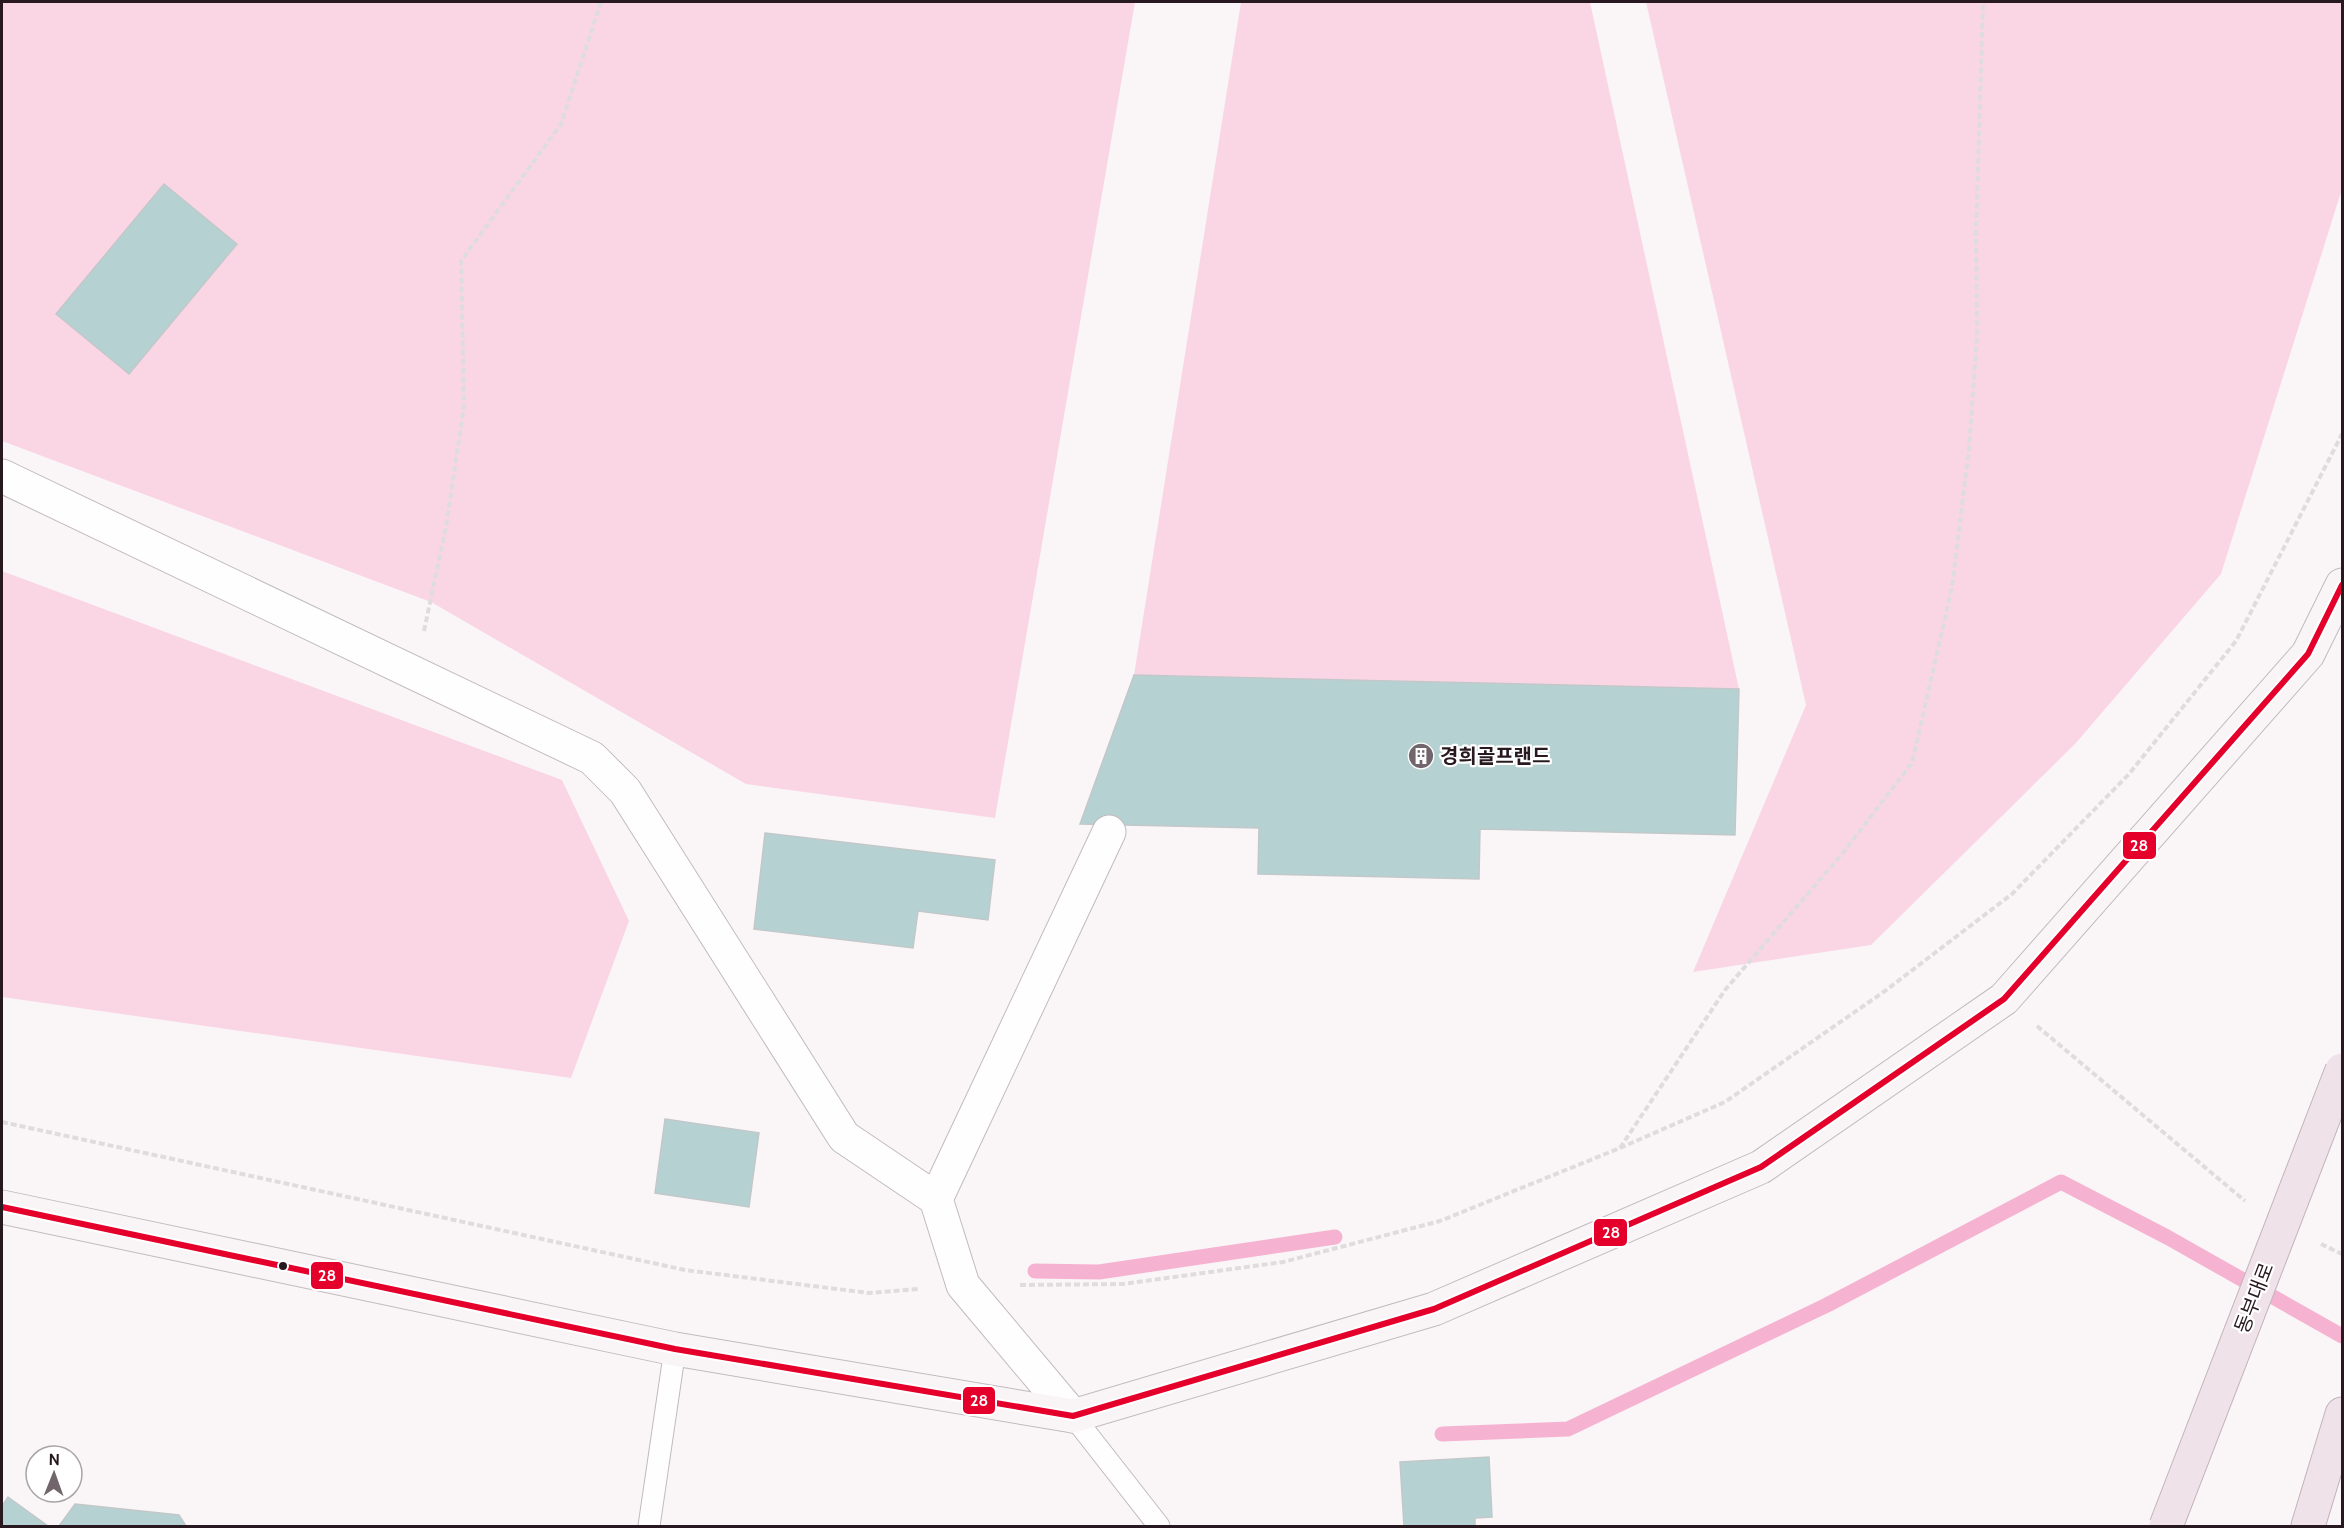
<svg xmlns="http://www.w3.org/2000/svg" width="2344" height="1528" viewBox="0 0 2344 1528" font-family="Cabin,'Noto Sans KR',sans-serif">
  <style>
    .green { fill: #fad6e5 }
    .lines { fill: none; stroke-linecap: round; stroke-linejoin: round }
    .stream { stroke: #f6b3d1; stroke-width: 15 }
    .building { fill: #b6d1d2; stroke: #c2c8c9; stroke-width: 1.5 }
    .lane-casing { stroke: #c2babe; stroke-width: 23 }
    .street-casing { stroke: #c2babe; stroke-width: 35 }
    .secondary-casing { stroke: #c2babe; stroke-width: 35 }
    .highway-casing { stroke: #c2b3ba; stroke-width: 35 }
    .path { stroke: #dfdcde; stroke-width: 4; stroke-dasharray: 6 3; stroke-linecap: butt }
    .lane { stroke: #fefefe; stroke-width: 21 }
    .street { stroke: #fefefe; stroke-width: 33 }
    .secondary { stroke: #f9f5f7; stroke-width: 33 }
    .highway { stroke: #efe2e8; stroke-width: 33 }
    .highway-bridge-casing { stroke: #c2b3ba; stroke-width: 35; stroke-linecap: butt }
    .highway-bridge { stroke: #efe2e8; stroke-width: 33 }
    .bus-1-casing { stroke: #fff; stroke-width: 10 }
    .bus-1 { stroke: #e4002b; stroke-width: 6 }
    .bus-dot { fill: #27191f; stroke: #fff; stroke-width: 2 }
    .labels { text-anchor: middle; dominant-baseline: central; stroke-width: 4.5; stroke-linejoin: round; paint-order: stroke }
    .poi-label { font-size: 20px; font-weight: bold; fill: #27191f; stroke: #fff; text-anchor: start }
    .street-label { font-size: 20px; fill: #27191f; stroke: #fff }
    .line-badge { stroke: #fff; stroke-width: 2 }
    .badge-label { font-size: 16px; text-anchor: middle; font-weight: bold; fill: #fff }
  </style>
  <rect width="100%" height="100%" fill="#faf6f8"/>
  <path class="green" d="M2 2H1135L995 818 746 784 431 602 2 441Z
    M1241 2H1590L1739 689 1134 675Z
    M1646 2H2342V189L2221 574 2075 744 1871 945 1693 972 1806 705Z
    M2 571 562 780 629 921 571 1078 2 997Z"/>
  <g class="lines">
    <path class="stream" d="M1035 1271 1099 1272 1335 1237
      M1442 1434 1568 1429 1827 1305 2061 1182 2167 1237 2342 1336"/>
  </g>
  <path class="building" d="M164 184 237 244 129 374 56 314Z
    M1134 675 1739 689 1735 835 1480 829 1479 879 1258 874 1259 828 1080 824Z
    M765 833 995 860 988 920 918 911 913 948 754 929Z
    M665 1119 759 1133 749 1207 655 1193Z
    M1489 1457 1492 1517 1475 1518V1526H1404L1400 1462Z
    M8 1497 48 1526H2V1506Z
    M75 1504 179 1515 186 1526H59Z"/>
  <g class="lines">
    <g class="lane-casing">
      <path id="lane" d="M1073 1416 1159 1526
        M649 1526 675 1349"/>
    </g>
    <g class="street-casing">
      <path id="street" d="M2 476 592 758 625 791 844 1137 936 1199 963 1285 1073 1416
        M936 1199 1109 832"/>
    </g>
    <g class="secondary-casing">
      <path id="secondary" d="M2 1207 675 1349 1073 1416 1434 1309 1761 1167 2004 999 2308 654 2342 585"/>
    </g>
    <g class="highway-casing">
      <path id="highway" d="M2308 1526 2342 1414"/>
    </g>
    <path class="path" d="M424 631 446 527 464 406 461 261 561 124 601 2
      M2037 1026 2245 1201
      M2 1122 685 1270 869 1293 919 1289
      M1620 1148 1725 990 1842 854 1912 763 1952 587 1969 449 1977 336 1976 234 1983 2
      M2321 1244 2342 1254
      M1020 1285 1123 1284 1283 1262 1440 1221 1620 1148 1725 1102 1885 991 2012 894 2129 774 2236 641 2342 434"/>
    <use href="#lane" class="lane"/>
    <use href="#street" class="street"/>
    <use href="#secondary" class="secondary"/>
    <use href="#highway" class="highway"/>
    <g class="highway-bridge-casing">
      <path id="highway-bridge" d="M2166 1526 2342 1070"/>
    </g>
    <use href="#highway-bridge" class="highway-bridge"/>
    <g class="bus-1-casing">
      <path id="bus-1" d="M2 1207 675 1349 1073 1416 1434 1309 1761 1167 2004 999 2308 654 2342 585"/>
    </g>
    <use href="#bus-1" class="bus-1"/>
  </g>
  <defs>
    <g id="building-disc" transform="scale(1.35)"><circle r="9.5" fill="#71666b" stroke="#fff"/><path d="M-4-6H4V6H1V3H-1V6H-4ZM-2.5-4.3h1.7v1.8h-1.7ZM.8-4.3h1.7v1.8H.8ZM-2.5-1h1.7V.8h-1.7ZM.8-1h1.7V.8H.8Z" fill="#fff"/></g>
  </defs>
  <g fill-rule="evenodd">
    <use href="#building-disc" x="1421" y="756"/>
  </g>
  <circle class="bus-dot" cx="283" cy="1266" r="5"/>
  <g class="labels">
    <g class="poi-label">
      <text x="1440" y="756">경희골프랜드</text>
    </g>
    <g class="street-label">
      <text transform="translate(2254 1298) rotate(-69)">동부대로</text>
    </g>
  </g>
  <g class="line-badge">
    <rect x="2122" y="831" width="35" height="29" rx="6" fill="#e4002b"/>
    <rect x="1593" y="1218" width="35" height="29" rx="6" fill="#e4002b"/>
    <rect x="310" y="1261" width="34" height="29" rx="6" fill="#e4002b"/>
    <rect x="962" y="1386" width="34" height="29" rx="6" fill="#e4002b"/>
  </g>
  <g class="badge-label">
    <text x="2139" y="851">28</text>
    <text x="1611" y="1238">28</text>
    <text x="327" y="1281">28</text>
    <text x="979" y="1406">28</text>
  </g>
  <rect width="2344" height="1528" fill="none" stroke="#27191f" stroke-width="6"/>
  <g transform="translate(54 1474) rotate(1)"><circle r="28" fill="#ffffff" stroke="#a9a3a5" stroke-width="1.5"/>
  <path d="M0-4.5L10 22L0 15L-10 22Z" fill="#71666b"/>
  <text y="-9" font-size="16" font-weight="bold" text-anchor="middle" fill="#27191f">N</text>
  </g>
</svg>
